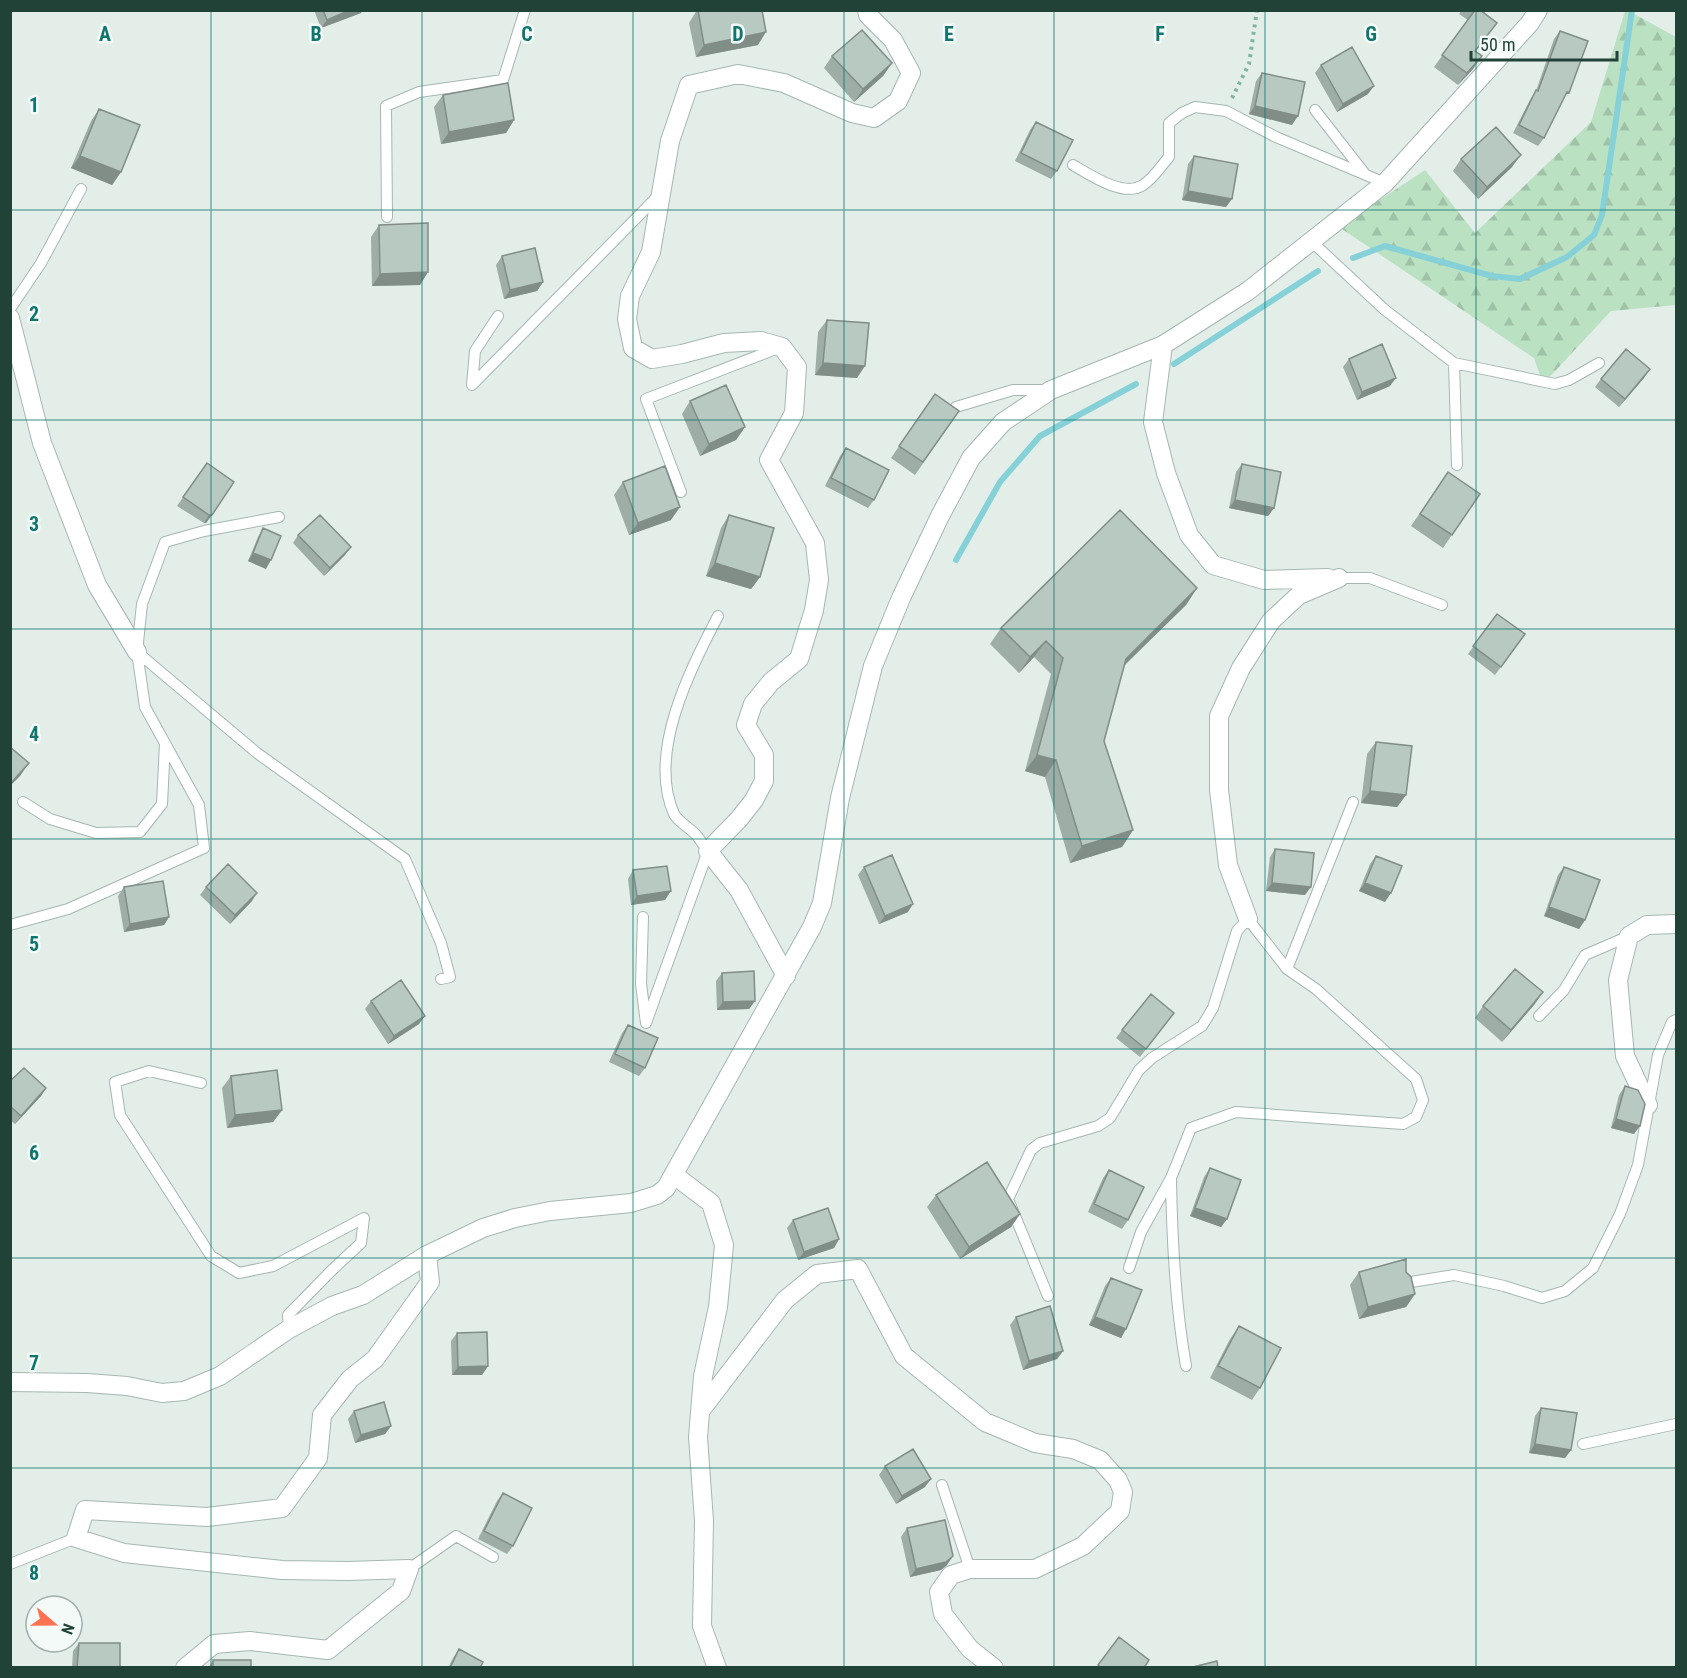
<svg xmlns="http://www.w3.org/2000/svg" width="1687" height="1678" viewBox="0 0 1687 1678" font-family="'Roboto Condensed',sans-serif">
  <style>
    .forest { fill: url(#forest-firs) }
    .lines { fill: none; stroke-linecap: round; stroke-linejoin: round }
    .stream { stroke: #86d1d8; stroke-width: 6 }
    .service-casing { stroke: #a5b7b0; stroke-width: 12 }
    .minor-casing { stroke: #a5b7b0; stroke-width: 20 }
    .tertiary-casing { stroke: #a5b7b0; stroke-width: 20 }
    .path { stroke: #81b5a1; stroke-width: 4; stroke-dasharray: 3 4.5; stroke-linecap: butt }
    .service { stroke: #fff; stroke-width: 10 }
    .minor { stroke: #fff; stroke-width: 18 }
    .tertiary { stroke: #fff; stroke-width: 18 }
    .wall { fill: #9eada6 }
    .shaded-wall { fill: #818d87 }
    .building { fill: #b8c9c1; stroke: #818d87; stroke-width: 1.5 }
    .grid { fill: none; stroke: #0f766e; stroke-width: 1.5; stroke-opacity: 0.55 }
    .grid-label { font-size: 20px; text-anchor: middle; font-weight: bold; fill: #0f766e; stroke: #f4faf7; stroke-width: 5; stroke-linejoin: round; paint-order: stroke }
  </style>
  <defs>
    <pattern id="forest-firs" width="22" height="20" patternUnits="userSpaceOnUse" patternTransform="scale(1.5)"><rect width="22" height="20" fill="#bae1c2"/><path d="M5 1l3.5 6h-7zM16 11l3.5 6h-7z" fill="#a0c2a7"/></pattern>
  </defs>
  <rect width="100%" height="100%" fill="#e3eee9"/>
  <path class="forest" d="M1625 11H1629L1676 37V305L1611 311 1543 384 1534 358 1339 227 1425 170 1475 233 1591 122Z"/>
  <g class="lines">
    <path class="stream" d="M1353 258 1385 246 1492 276 1520 279 1567 257 1594 235 1602 215 1632 10
      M1174 364 1318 271
      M956 560 1000 482 1040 436 1136 384"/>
    <g class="service-casing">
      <path id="service" d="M1315 110 1365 174
        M1073 165C1090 175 1124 198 1143 185 1153 179 1161 166 1169 157V123L1182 113 1195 107 1226 111 1276 137 1385 183
        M387 217 386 106 419 92 503 80 525 10
        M1311 241 1385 310 1454 363 1555 384 1569 380 1599 363
        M10 309 41 263 81 189
        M498 316 475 351 472 385 659 195
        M1454 363 1457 465
        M956 407 1013 390H1048
        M681 492 646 399 781 347
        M279 517 204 531 165 542 142 604 137 652 257 753 405 859 441 943 450 977 441 979
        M1339 578H1370L1442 605
        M23 802 50 819 96 833 140 832 162 804 165 743
        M643 917 641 984 646 1023 708 851C704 846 701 841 697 836 691 828 679 823 674 814 647 753 690 670 718 616
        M10 925 68 909 204 848 199 805 145 707 137 652
        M1287 969 1353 802
        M1539 1016 1564 990 1585 955 1629 936
        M201 1083 149 1071 115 1082 120 1115 211 1256 239 1273 273 1266 364 1218 361 1243 331 1271 288 1315 289 1329
        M1171 1179C1172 1242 1175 1304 1186 1366
        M1405 1283 1454 1275 1504 1286 1542 1298 1565 1291 1593 1268 1620 1214 1638 1165 1658 1055 1672 1022 1676 1020
        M1048 1296 1008 1199 1031 1150 1040 1143 1098 1126 1110 1118 1139 1070 1152 1058 1202 1026 1213 1008 1237 931 1248 919 1287 969 1316 989 1416 1079 1423 1100 1416 1117 1403 1124 1236 1112 1191 1128 1171 1178 1141 1232 1129 1268
        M1583 1444 1676 1424
        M942 1485 970 1569
        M10 1564 76 1538
        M409 1569 456 1536 493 1557"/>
    </g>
    <g class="minor-casing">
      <path id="minor" d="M10 318 42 443 97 585 137 652
        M1163 345 1153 422 1166 473 1189 535 1213 565 1264 580 1328 578
        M1248 919 1228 865 1219 790V716L1241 668 1271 621 1299 595 1339 578
        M786 976 739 890 708 851 739 819 754 800 764 781V755L746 725 753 704 771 682 799 659 814 610 819 580 815 543 769 460 794 413 797 367 782 347 761 341 724 343 682 354 652 359 633 348 627 319 630 296 651 252 670 141 689 85 738 74 784 83 852 113 874 118 898 101 911 73 893 40 868 15 867 10
        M1648 1105 1625 1056 1618 980 1629 936 1647 925 1676 924
        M674 1175 711 1203 724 1245 718 1307 703 1376 698 1437 704 1521 702 1626 717 1668
        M701 1410 785 1300 817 1274 858 1269 904 1356 985 1422 1035 1443 1073 1449 1100 1460 1118 1480 1123 1492 1120 1511 1083 1546 1035 1569H970L951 1575 939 1592 943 1614 970 1649 994 1668
        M185 1668 214 1644 250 1641 328 1650 401 1591 409 1569 348 1571 282 1570 124 1553 76 1538 85 1510 207 1517 282 1508 318 1458 322 1415 350 1379 375 1359 430 1282 427 1255"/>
    </g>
    <g class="tertiary-casing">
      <path id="tertiary" d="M10 1382 87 1383 127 1386 162 1393 184 1391 220 1376 289 1329 332 1306 363 1295 427 1255 483 1228 515 1218 550 1211 631 1203 657 1195 666 1188 812 927 822 903 840 798 873 666 901 598 940 516 971 458 1003 422 1051 390 1163 345 1248 291 1385 183 1530 23 1538 10"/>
    </g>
    <path class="path" d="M1232 98 1249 64 1257 10"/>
    <use href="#service" class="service"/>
    <use href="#minor" class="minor"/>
    <use href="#tertiary" class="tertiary"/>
  </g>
  <path class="wall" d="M314 10H362L361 13 321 28Z
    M697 10 758 45 696 57 689 23Z
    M1462 10H1486L1484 14 1488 35 1476 51 1473 69 1458 85 1434 67 1468 20 1459 14Z
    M1560 31 1544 138 1538 146 1513 133 1531 98 1536 91 1554 39Z
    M832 56 892 63 883 76 854 102 824 68Z
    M1321 65 1368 94 1337 112 1315 73Z
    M1262 73 1292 125 1249 114 1256 81Z
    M443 95 514 120 506 133 441 144 434 107Z
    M99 109 121 172 112 185 71 168 91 121Z
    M1036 122 1057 171 1051 179 1015 161 1030 130Z
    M1194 156 1226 207 1182 200 1188 164Z
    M1461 159 1512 167 1478 199 1453 171Z
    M379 225 428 272 420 285 372 286 371 237Z
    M502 256 543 282 537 291 504 299 496 265Z
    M827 320 857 378 815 375 818 332Z
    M1349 359 1390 386 1357 400 1343 367Z
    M1644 378 1619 407 1595 387 1601 379Z
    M935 394 959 411 915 475 891 458Z
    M690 401 745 427 736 440 700 456 682 414Z
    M846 448 874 500 868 508 825 486 840 456Z
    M207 463 234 482 206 523H204L177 506Z
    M1242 464 1274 508 1268 516 1229 508 1236 472Z
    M1448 472 1480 494 1443 548 1411 526Z
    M623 482 671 520 629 535 614 495Z
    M729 515 760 577 751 589 706 576 721 528Z
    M263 528 266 569 248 561 258 537Z
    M298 535 345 555 324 576 293 543Z
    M1197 588 1186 605 1124 666 1104 741 1133 830 1122 847 1070 863 1045 777 1025 771 1051 674 1034 657 1019 673 990 644 1001 628Z
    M1497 614 1525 634 1495 675 1468 654Z
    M1376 742 1406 795 1397 807 1361 803 1367 754Z
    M1275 849 1305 895 1266 891 1270 857Z
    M1376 856 1385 902 1359 891 1370 864Z
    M864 867 908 912 879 924 858 875Z
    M1564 867 1585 920 1579 929 1544 916 1558 875Z
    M633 870 665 900 631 905 628 879Z
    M124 887 169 917 164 925 124 932 118 896Z
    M206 887 252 901 230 924 200 895Z
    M722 973 755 1001 749 1009 717 1010 716 981Z
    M1543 992 1534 1005 1502 1042 1475 1018 1483 1006Z
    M371 1001 419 1024 388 1044 365 1009Z
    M1174 1013 1140 1057 1116 1038 1122 1030Z
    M628 1025 645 1068 639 1076 609 1062 622 1033Z
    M231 1076 282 1110 273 1122 227 1128 222 1088Z
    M10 1081 46 1088 41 1096 15 1124 10 1120Z
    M1625 1086 1634 1134 1611 1128 1619 1095Z
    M1210 1168 1227 1219 1221 1227 1190 1216 1204 1177Z
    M1109 1170 1128 1220 1122 1229 1088 1212 1103 1178Z
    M936 1195 1020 1214 1011 1227 960 1259 927 1207Z
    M793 1220 839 1239 834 1248 798 1260 787 1228Z
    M1359 1272H1406L1415 1294 1406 1307 1359 1319 1350 1285Z
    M1111 1278 1126 1329 1121 1338 1089 1325 1105 1286Z
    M1016 1317 1063 1351 1057 1359 1023 1370 1010 1325Z
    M1239 1326 1260 1388 1252 1400 1210 1378 1230 1339Z
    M457 1333 488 1366 482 1375H452L451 1341Z
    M1541 1408 1571 1450 1565 1458 1529 1453 1535 1416Z
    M354 1411 391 1426 385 1434 355 1443 348 1419Z
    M885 1466 925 1487 896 1504 879 1475Z
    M503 1493 513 1546 507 1554 478 1539 497 1501Z
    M907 1528 947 1565 941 1570 910 1577 901 1537Z
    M79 1643 120 1668H72L73 1651Z
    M459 1649 480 1668H448L453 1658Z
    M213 1660 251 1668H208Z"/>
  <path class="shaded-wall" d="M350 10H362L361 13 321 28 327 20Z
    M766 32 758 45 696 57 704 45Z
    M1482 56 1473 69 1458 85 1467 73Z
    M892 63 883 76 854 102 863 89Z
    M1374 86 1368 94 1337 112 1343 104Z
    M1255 106 1298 116 1292 125 1249 114Z
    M514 120 506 133 441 144 449 132Z
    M1521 155 1512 167 1478 199 1487 187Z
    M80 156 121 172 112 185 71 168Z
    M1188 191 1232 199 1226 207 1182 200Z
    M428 272 420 285 372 286 380 274Z
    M543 282 537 291 504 299 510 290Z
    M823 363 865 366 857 378 815 375Z
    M1650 369 1644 378 1619 407 1625 399Z
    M1396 378 1390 386 1357 400 1362 392Z
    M745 427 736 440 700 456 709 444Z
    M1235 500 1274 508 1268 516 1229 508Z
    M680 507 671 520 629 535 638 523Z
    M209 515H212L206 523H204Z
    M351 547 345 555 324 576 330 568Z
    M253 553 271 560 266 569 248 561Z
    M715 563 760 577 751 589 706 576Z
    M1197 588 1186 605 1114 675 1126 659Z
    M1046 641 1034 657 1019 673 1030 657Z
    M1037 755 1056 760 1045 777 1025 771Z
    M29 763 20 776 10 786V784Z
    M1370 791 1406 795 1397 807 1361 803Z
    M1133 830 1122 847 1070 863 1082 846Z
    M1272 883 1311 887 1305 895 1266 891Z
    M1365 883 1391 893 1385 902 1359 891Z
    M671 891 665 900 631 905 637 896Z
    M257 893 252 901 230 924 235 915Z
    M913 904 908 912 879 924 885 916Z
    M1549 907 1585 920 1579 929 1544 916Z
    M169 917 164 925 124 932 130 924Z
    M1543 992 1534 1005 1502 1042 1511 1030Z
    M755 1001 749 1009 717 1010 723 1002Z
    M425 1016 419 1024 388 1044 394 1036Z
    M46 1088 41 1096 15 1124 21 1116Z
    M282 1110 273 1122 227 1128 235 1115Z
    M1616 1119 1640 1126 1634 1134 1611 1128Z
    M1195 1208 1227 1219 1221 1227 1190 1216Z
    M1020 1214 1011 1227 960 1259 969 1247Z
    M839 1239 834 1248 798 1260 804 1252Z
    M1415 1294 1406 1307 1359 1319 1368 1307Z
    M1095 1317 1126 1329 1121 1338 1089 1325Z
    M1063 1351 1057 1359 1023 1370 1029 1361Z
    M488 1366 482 1375H452L458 1367Z
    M391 1426 385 1434 355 1443 361 1435Z
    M1535 1444 1571 1450 1565 1458 1529 1453Z
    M931 1479 925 1487 896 1504 902 1496Z
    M953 1556 947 1565 941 1570 910 1577 916 1569Z"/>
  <path class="building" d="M323 10H350L327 20Z
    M698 10H762L766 32 704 45Z
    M1475 10H1480L1497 23 1475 51 1482 56 1467 73 1442 55Z
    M862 30 892 63 863 89 832 56Z
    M1560 31 1588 41 1569 93 1567 92 1544 138 1519 125 1536 90 1538 91Z
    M1352 47 1374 86 1343 104 1321 65Z
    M1262 73 1305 82 1298 116 1255 106Z
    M508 83 514 120 449 132 443 95Z
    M99 109 140 125 121 172 80 156Z
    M1036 122 1073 140 1057 171 1021 153Z
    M1496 127 1521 155 1487 187 1461 159Z
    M1194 156 1238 164 1232 199 1188 191Z
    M428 223V272L380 274 379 225Z
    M535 248 543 282 510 290 502 256Z
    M827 320 869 323 865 366 823 363Z
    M1382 344 1396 378 1362 392 1349 359Z
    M1626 349 1650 369 1625 399 1601 379Z
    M726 385 745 427 709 444 690 401Z
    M935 394 959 411 923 462 899 446Z
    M846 448 889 470 874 500 831 478Z
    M207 463 234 482 212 515H209L183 497Z
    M1242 464 1281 472 1274 508 1235 500Z
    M665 466 680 507 638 523 623 482Z
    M1448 472 1480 494 1452 535 1420 514Z
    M1120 510 1197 588 1126 659 1104 741 1133 830 1082 846 1056 760 1037 755 1063 658 1046 641 1030 657 1001 628Z
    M320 515 351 547 330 568 298 535Z
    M729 515 774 528 760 577 715 563Z
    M263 528 281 536 271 560 253 553Z
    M1497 614 1525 634 1501 667 1473 646Z
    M1376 742 1412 746 1406 795 1370 791Z
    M10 747 29 763 10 784Z
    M1275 849 1314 853 1311 887 1272 883Z
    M892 855 913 904 885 916 864 867Z
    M1376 856 1402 866 1391 893 1365 883Z
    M228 864 257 893 235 915 206 887Z
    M667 866 671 891 637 896 633 870Z
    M1564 867 1600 880 1585 920 1549 907Z
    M163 881 169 917 130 924 124 887Z
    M1515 969 1543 992 1511 1030 1483 1006Z
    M754 971 755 1001 723 1002 722 973Z
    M401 980 425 1016 394 1036 371 1001Z
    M1151 994 1174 1013 1146 1049 1122 1030Z
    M628 1025 658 1038 645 1068 615 1054Z
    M24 1068 46 1088 21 1116 10 1106V1081Z
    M277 1070 282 1110 235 1115 231 1076Z
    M1625 1086 1638 1090 1645 1104 1640 1126 1616 1119Z
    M987 1162 1020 1214 969 1247 936 1195Z
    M1210 1168 1241 1180 1227 1219 1195 1208Z
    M1109 1170 1144 1187 1128 1220 1094 1204Z
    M828 1208 839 1239 804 1252 793 1220Z
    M1406 1259V1272L1411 1277 1415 1294 1368 1307 1359 1272Z
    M1111 1278 1142 1290 1126 1329 1095 1317Z
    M1050 1306 1063 1351 1029 1361 1016 1317Z
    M1239 1326 1281 1348 1260 1388 1218 1366Z
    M487 1332 488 1366 458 1367 457 1333Z
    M384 1402 391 1426 361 1435 354 1411Z
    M1541 1408 1577 1413 1571 1450 1535 1444Z
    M913 1449 931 1479 902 1496 885 1466Z
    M503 1493 532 1508 513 1546 484 1531Z
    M945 1520 953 1556 946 1562 916 1569 907 1528Z
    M1119 1637 1149 1660 1144 1668H1101L1098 1665Z
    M79 1643H120V1668H77Z
    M459 1649 483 1662 480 1668H450Z
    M213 1660H251V1668H213Z
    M1217 1661 1218 1668H1189Z"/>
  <path class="grid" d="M211 10V1668M422 10V1668M633 10V1668M844 10V1668M1054 10V1668M1265 10V1668M1476 10V1668M10 210H1676M10 420H1676M10 629H1676M10 839H1676M10 1049H1676M10 1258H1676M10 1468H1676"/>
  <g class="grid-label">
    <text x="105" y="41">A</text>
    <text x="316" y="41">B</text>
    <text x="527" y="41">C</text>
    <text x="738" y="41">D</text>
    <text x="949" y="41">E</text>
    <text x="1160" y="41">F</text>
    <text x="1371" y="41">G</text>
    <text x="34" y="112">1</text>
    <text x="34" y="321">2</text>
    <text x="34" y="531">3</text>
    <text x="34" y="741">4</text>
    <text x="34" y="951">5</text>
    <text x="34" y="1160">6</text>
    <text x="34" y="1370">7</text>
    <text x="34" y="1580">8</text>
  </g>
  <rect width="1687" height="1678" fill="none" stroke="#214237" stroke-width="24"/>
  <g transform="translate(54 1624) rotate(110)"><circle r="28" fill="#f4faf7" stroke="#a0b0aa" stroke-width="1.5"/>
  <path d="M0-4.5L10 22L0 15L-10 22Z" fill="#fe7151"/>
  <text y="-9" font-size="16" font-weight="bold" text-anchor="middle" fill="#214237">N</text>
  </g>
  <path d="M1471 51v9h146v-9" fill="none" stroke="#214237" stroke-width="3"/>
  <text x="1480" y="51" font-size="18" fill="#214237" stroke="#f4faf7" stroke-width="4.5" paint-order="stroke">50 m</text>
</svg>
